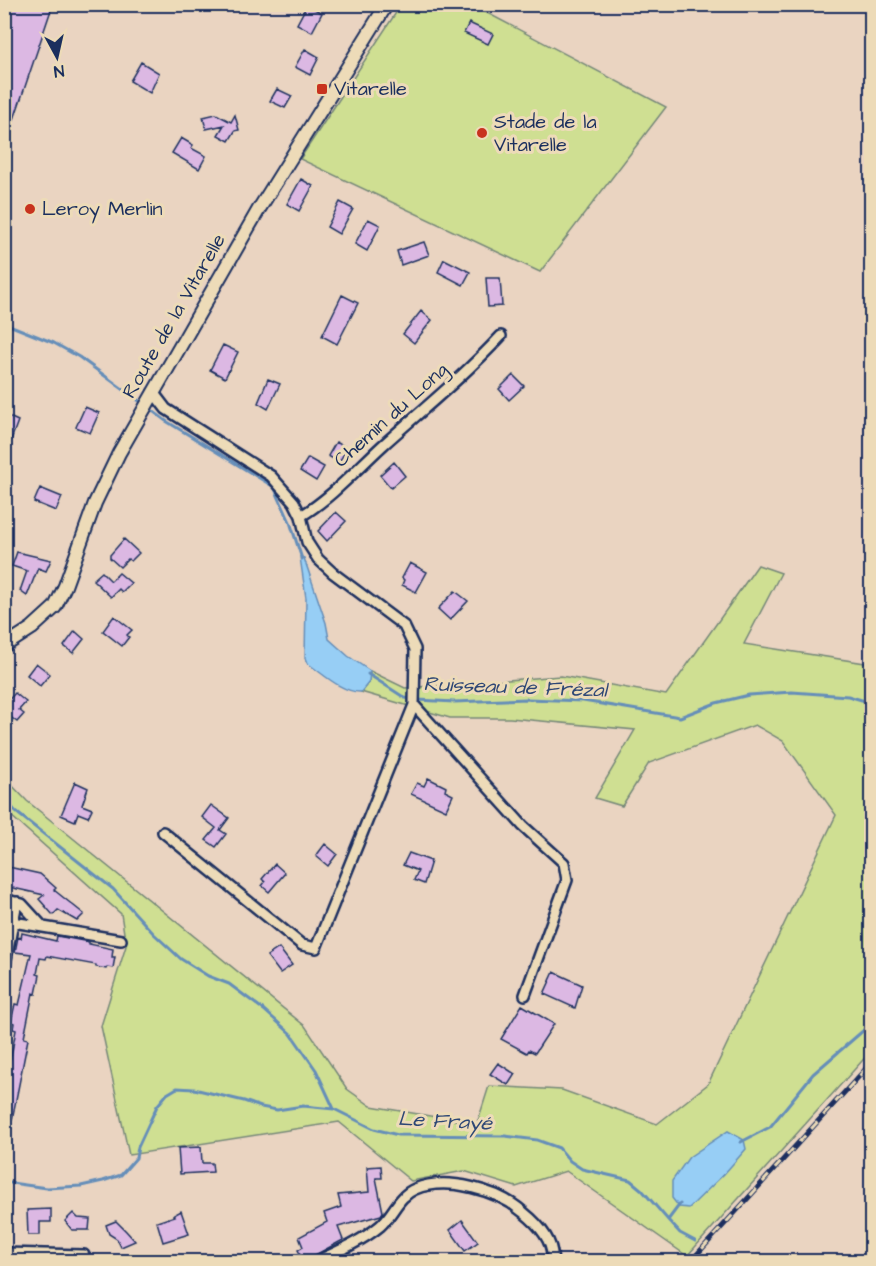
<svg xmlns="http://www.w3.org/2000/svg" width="876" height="1266" viewBox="0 0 876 1266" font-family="'Architects Daughter',sans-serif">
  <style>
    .green { fill: #cfdf92; stroke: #758778; stroke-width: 1.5 }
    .water { fill: #97cef5; stroke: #658eb9; stroke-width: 1.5 }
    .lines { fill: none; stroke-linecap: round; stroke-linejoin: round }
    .stream { stroke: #658eb9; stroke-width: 3 }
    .building { fill: #dcb8e3; stroke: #1b2f5e; stroke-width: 1.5 }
    .street-casing { stroke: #1b2f5e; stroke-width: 14 }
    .secondary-casing { stroke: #1b2f5e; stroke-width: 16 }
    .street { stroke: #eddbb8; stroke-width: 9 }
    .secondary { stroke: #eddbb8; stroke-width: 12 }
    .rail-casing { stroke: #1b2f5e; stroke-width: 5 }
    .rail { stroke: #eddbb8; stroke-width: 3; stroke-dasharray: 9; stroke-linecap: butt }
    .poi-dot { fill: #c8321e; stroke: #eddbb8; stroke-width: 2 }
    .labels { text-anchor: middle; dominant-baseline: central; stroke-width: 6; stroke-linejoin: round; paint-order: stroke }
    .poi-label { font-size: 20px; fill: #1b2f5e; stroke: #eddbb8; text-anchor: start }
    .street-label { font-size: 20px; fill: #1b2f5e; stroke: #eddbb8 }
    .water-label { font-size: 21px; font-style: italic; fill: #2e4775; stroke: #eddbb8 }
  </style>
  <rect width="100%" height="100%" fill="#ead4c1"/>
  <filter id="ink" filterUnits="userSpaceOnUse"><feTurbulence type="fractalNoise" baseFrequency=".0167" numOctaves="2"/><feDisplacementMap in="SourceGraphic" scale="12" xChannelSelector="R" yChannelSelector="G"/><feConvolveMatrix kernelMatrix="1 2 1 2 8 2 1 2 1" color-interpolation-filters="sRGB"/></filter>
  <g filter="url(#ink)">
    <path class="green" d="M401 5H472L666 107 540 272 300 159Z
      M758 565 781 573 744 644 871 664V1051L687 1256 566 1171 516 1187 464 1171 411 1181 339 1122 129 1155 101 1026 126 946 121 914 9 814 5 808 4 777 27 801 305 1026 347 1089 371 1106 477 1124 489 1086 562 1090 657 1124 708 1084 836 815 783 741 755 725 649 763 622 806 595 798 635 730 510 718H450L361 692 369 682 370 671 405 688 561 676 666 695Z"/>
    <path class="water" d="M300 557 304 558 326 623 329 639 348 656 370 671 369 682 361 692C342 693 322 673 307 663L305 658 306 598Z
      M728 1131 744 1140 746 1149 724 1174 689 1208 679 1207 672 1198V1181L689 1157Z"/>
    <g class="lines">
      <path class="stream" d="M4 323 54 343 79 357 142 403
        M150 409 166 421 274 487 290 522 302 559
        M368 674 405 698 418 700 454 702 527 699 583 701 680 717 716 703 749 695 792 692 848 696 872 703
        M4 798 16 812 113 889 154 934 181 959 208 976 229 984 264 1010 291 1034 316 1070 334 1109 374 1129 398 1135 505 1136 537 1140 559 1148 570 1161 582 1169 630 1180 642 1190 668 1220
        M741 1142 770 1127 813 1074 872 1023
        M4 1182 47 1188 81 1186 103 1181 121 1175 136 1158 138 1147 157 1106 167 1094 177 1088 194 1089 244 1101 261 1107 277 1110 303 1106 334 1109
        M680 1204 668 1220 680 1233 695 1241
        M713 1256 719 1262"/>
    </g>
    <path class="building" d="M4 4H53L6 143H4Z
      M307 5 322 13 312 32 297 24Z
      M469 23 493 34 488 44 464 33Z
      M305 49 319 57 310 75 295 67Z
      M141 62 159 73 150 93 130 81Z
      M277 89 292 96 285 108 270 101Z
      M216 114 231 122 235 115 239 130 235 131 229 141 218 135 224 125 206 129 203 117Z
      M181 138 193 145 191 148 206 156 199 169 172 153Z
      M301 179 313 186 299 211 287 204Z
      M340 202 353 209 339 234 327 227Z
      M368 219 380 225 367 251 355 244Z
      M424 242 429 255 401 265 397 251Z
      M444 259 470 272 463 285 438 272Z
      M486 278H500L502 306 488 307Z
      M342 295 358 303 337 344 322 336Z
      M421 311 432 320 414 343 403 334Z
      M223 345 238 352 225 378 210 370Z
      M513 375 524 386 509 400 499 389Z
      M268 379 280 384 268 409 258 403Z
      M85 407 99 413 90 433 76 427Z
      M7 416 18 421 11 440 4 437V423Z
      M336 442 347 448 339 462 328 456Z
      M308 458 324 467 316 481 300 471Z
      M394 462 405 476 391 488 380 475Z
      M40 488 62 497 56 511 34 502Z
      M336 512 346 521 327 541 318 531Z
      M124 539 139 553 131 561 128 559 120 567 110 558V555Z
      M17 552 51 560 46 571 38 568 27 596 20 591 27 571 12 566Z
      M410 563 427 572 416 592 402 585 404 580 402 578Z
      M102 572 111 581 119 573 131 583 122 592 119 589 111 597 93 580Z
      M455 591 468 601 450 620 438 609Z
      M114 616 132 630 127 635 129 637 122 646 103 631Z
      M75 631 84 639 73 653 64 646Z
      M36 663 50 674 40 686 27 675Z
      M15 693 26 702 19 710 24 714 17 722 4 712V705Z
      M428 778 446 787 445 791 453 795 446 810 411 794 417 783 424 786Z
      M75 782 88 788 82 805 92 809 88 817 78 813 75 821 61 815Z
      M211 805 229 818 220 830 226 834 216 847 206 840 216 828 202 817Z
      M325 844 337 854 328 866 316 856Z
      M409 853 431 861 424 884 414 880 418 871 403 865Z
      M275 864 285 873 269 892 262 886 265 882 262 879Z
      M4 866 40 874 56 888 54 890 84 914 77 921 58 910 53 915 39 899 44 895 4 886Z
      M22 933 56 941 57 936 89 942V944L113 949 112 957H115L113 968 107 967 106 969 96 967V965L47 956 46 959 40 958 37 974 40 975 36 994 33 993 24 1038 28 1039 12 1120 4 1119V1072L6 1067H9L16 1030 13 1029 14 1023 11 1022 15 1004 19 1005 31 954 15 952 18 937 21 938Z
      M279 948 292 965 280 973 267 956Z
      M554 972 582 985 575 1008 544 994Z
      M522 1005 554 1024 535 1053 529 1050 527 1053 501 1039Z
      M498 1063 515 1074 508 1085 490 1074Z
      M201 1147 202 1163H212L213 1172 180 1174 178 1148Z
      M381 1166 382 1178H376L383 1212 381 1215 338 1227 343 1240 304 1261 298 1250 303 1247 299 1237 327 1222 324 1213 341 1207 338 1195 369 1192 367 1167Z
      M51 1209V1222H40V1235H28L27 1210Z
      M181 1211 189 1234 163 1242 157 1222 175 1216 174 1215Z
      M73 1213 78 1218 90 1219 89 1230H72L65 1221Z
      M462 1220 478 1242 465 1251 450 1230Z
      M116 1221 126 1231 135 1241 121 1247 117 1239 109 1234 106 1225Z"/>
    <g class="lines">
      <g class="street-casing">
        <path id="street" d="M153 392 166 409 271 476 294 502 301 516 307 542 318 559 333 573 404 626 415 649 414 705 316 948 302 945 163 832
          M301 516C331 498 356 470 382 446 422 410 464 376 501 336
          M414 705 523 826 564 863 567 880 525 995
          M4 899 22 904 43 927 121 940
          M13 922 43 927
          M4 970 17 902
          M4 1253 84 1255 83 1262
          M315 1262C337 1252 362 1241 380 1226 393 1215 398 1196 415 1189 447 1176 498 1190 523 1212 538 1224 555 1241 552 1262"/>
      </g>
      <g class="secondary-casing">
        <path id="secondary" d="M4 646 32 628 55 607 65 586 95 503 119 453 259 209 387 4"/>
      </g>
      <use href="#street" class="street"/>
      <use href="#secondary" class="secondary"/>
      <g class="rail-casing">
        <path id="rail" d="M690 1262 872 1062"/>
      </g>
      <use href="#rail" class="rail"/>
    </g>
  </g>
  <g class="poi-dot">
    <rect x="316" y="83" width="12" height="12" rx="3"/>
    <circle cx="482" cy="133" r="6"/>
    <circle cx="30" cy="209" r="6"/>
  </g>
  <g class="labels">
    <g class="poi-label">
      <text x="334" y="89">Vitarelle</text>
      <text x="494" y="122">Stade de la<tspan x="494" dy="23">Vitarelle</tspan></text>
      <text x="42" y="209">Leroy Merlin</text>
    </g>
    <g class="street-label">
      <text transform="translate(174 316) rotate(-60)">Route de la Vitarelle</text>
      <text transform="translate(391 415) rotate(-42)">Chemin du Long</text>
    </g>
    <g class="water-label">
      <text transform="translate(515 687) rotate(2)">Ruisseau de Frézal</text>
      <text transform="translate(445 1121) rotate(3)">Le Frayé</text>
    </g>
  </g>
  <rect width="876" height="1266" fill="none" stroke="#eddbb8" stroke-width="24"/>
  <rect x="12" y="12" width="852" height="1242" fill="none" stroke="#1b2f5e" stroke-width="2" filter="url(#ink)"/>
  <g transform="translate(57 57) rotate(172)" stroke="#eddbb8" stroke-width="4.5" paint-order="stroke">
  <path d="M0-4.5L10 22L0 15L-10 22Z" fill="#1b2f5e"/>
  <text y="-9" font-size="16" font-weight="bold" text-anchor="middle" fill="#1b2f5e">N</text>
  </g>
</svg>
